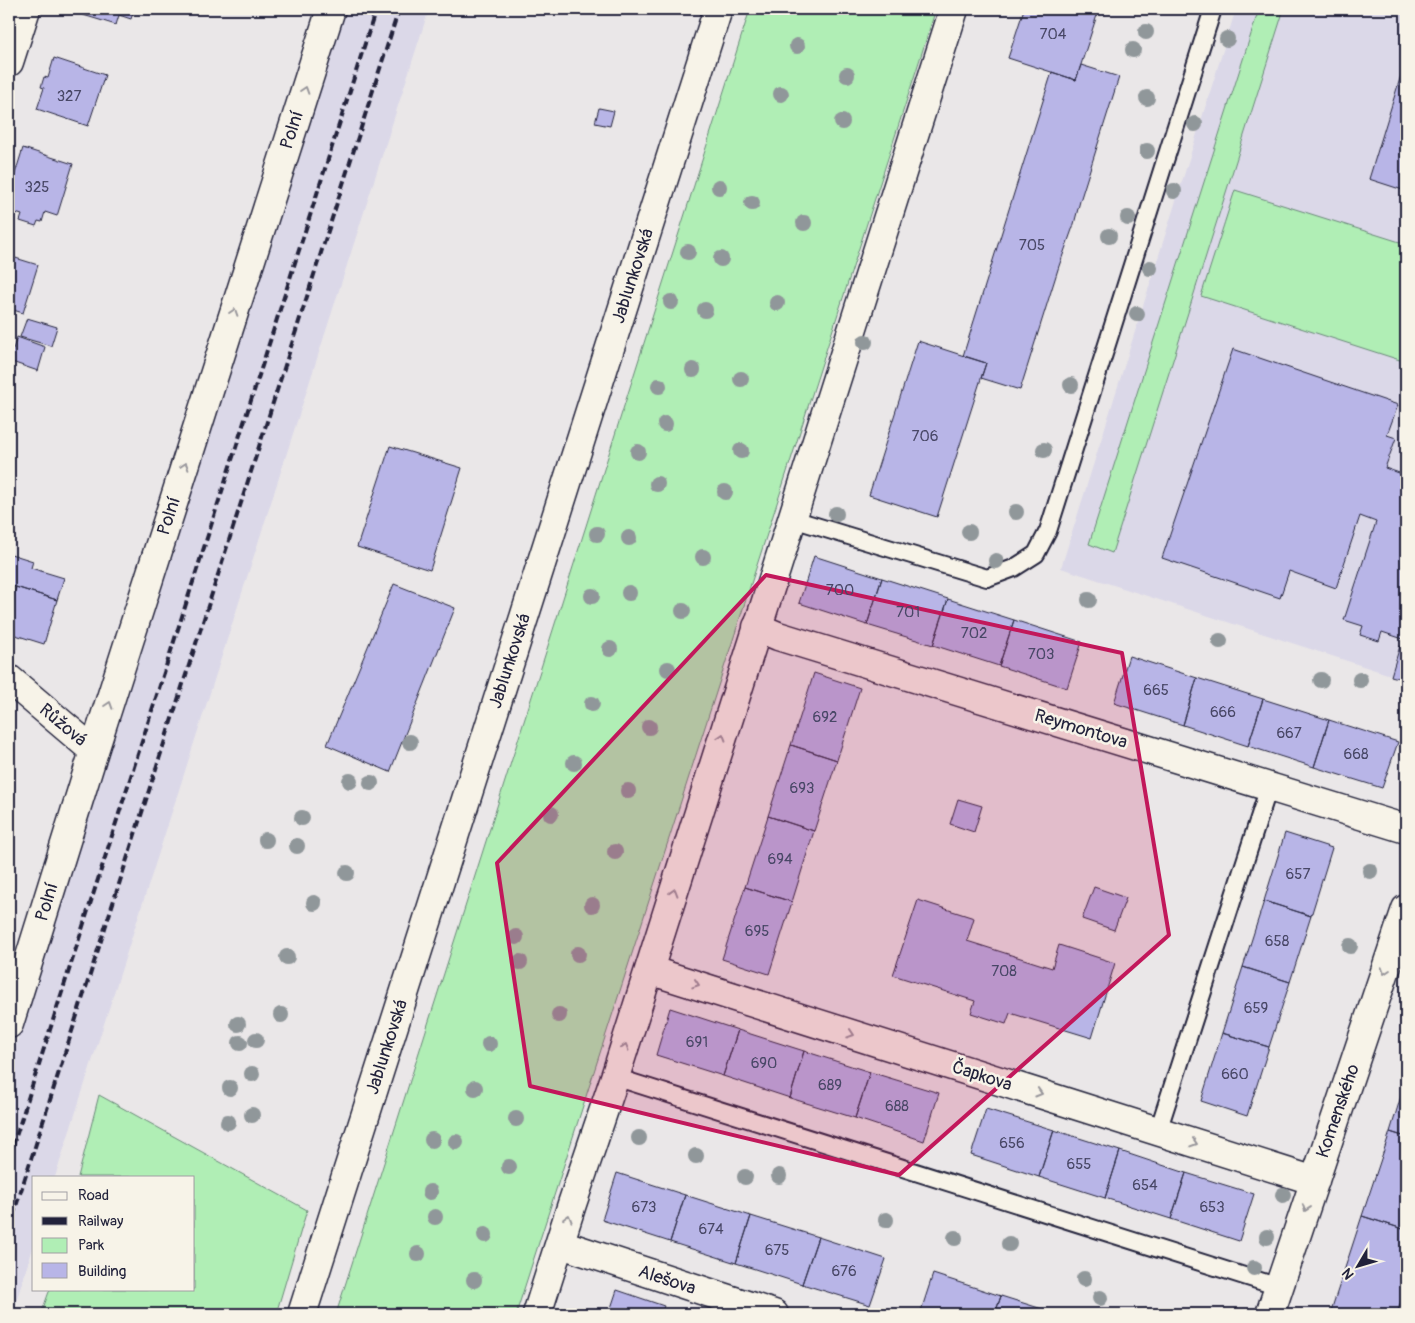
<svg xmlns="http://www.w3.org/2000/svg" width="1415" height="1323" viewBox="0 0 1415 1323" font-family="Pangolin,sans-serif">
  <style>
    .built { fill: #dbd8e8 }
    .green { fill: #b0eeb5; stroke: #698878 }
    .building { fill: #b8b5e7; stroke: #22223b }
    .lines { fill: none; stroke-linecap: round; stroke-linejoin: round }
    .lane-casing { stroke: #22223b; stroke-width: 20 }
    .street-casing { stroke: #22223b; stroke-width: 31 }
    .secondary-casing { stroke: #22223b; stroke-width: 31 }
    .lane { stroke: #f7f3e8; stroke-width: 16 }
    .street { stroke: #f7f3e8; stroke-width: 28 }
    .secondary { stroke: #f7f3e8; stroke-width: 28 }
    .rail { stroke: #22223b; stroke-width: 4; stroke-dasharray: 8 4; stroke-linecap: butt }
    .tree { fill: #90979a }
    .oneway { stroke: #97959a }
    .marked { fill: #c2185b; fill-opacity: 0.2; stroke: #c2185b; stroke-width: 4; stroke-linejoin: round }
    .labels { text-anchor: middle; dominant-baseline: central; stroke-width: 5; stroke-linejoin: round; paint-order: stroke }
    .number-label { font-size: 15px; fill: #484766 }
    .street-label { font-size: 18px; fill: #22223b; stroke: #f7f3e8 }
  </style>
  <rect width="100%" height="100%" fill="#eae7e8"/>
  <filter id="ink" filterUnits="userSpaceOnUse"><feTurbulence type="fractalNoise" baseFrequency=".02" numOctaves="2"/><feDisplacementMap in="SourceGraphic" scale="10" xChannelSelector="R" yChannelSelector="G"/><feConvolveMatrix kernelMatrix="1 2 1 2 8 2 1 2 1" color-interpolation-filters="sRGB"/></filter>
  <g filter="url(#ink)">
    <path class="built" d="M347 9H429L55 1177H34V1245L12 1314H9V1067Z
      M1236 9H1406V680L1061 568Z"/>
    <path class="green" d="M750 9H936L516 1314H336Z
      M1259 9H1284L1112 553 1089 544Z
      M1235 190 1406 244V362L1201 296Z
      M99 1095 307 1210 276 1314H41L50 1289H194V1177H78Z"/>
    <path class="building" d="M70 9H134L131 19 119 15 116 25 70 11Z
      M1024 9H1099L1076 80 1008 58Z
      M54 58 105 75 88 126 37 109 44 88 41 87 44 77 48 78Z
      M1406 59V191L1369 179Z
      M1081 65 1119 77 1080 201 1074 224 1059 266 1020 390 981 378 986 363 963 356 1052 72 1076 80Z
      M599 108 614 111 610 126 595 123Z
      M23 148 73 164 57 216 45 212 42 222 38 221 36 226 20 221 22 215 9 211V193Z
      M9 256 38 265 23 313 10 309 9 317Z
      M27 318 57 327 51 346 20 337Z
      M17 337 45 347 38 371 9 361Z
      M918 341 986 363 937 517 869 495Z
      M1233 349 1398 405 1387 435 1396 438 1385 468 1405 475 1402 484 1406 485V640L1382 632 1379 641 1360 635 1363 626 1344 620 1376 522 1360 516 1336 588 1289 571 1280 598 1162 558Z
      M390 446 462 468 430 570 357 547Z
      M11 554 33 561 31 568 64 578 57 600 9 585V560Z
      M814 556 882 578 867 625 799 603Z
      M882 578 948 599 933 645 867 625Z
      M394 584 455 608 390 772 327 745Z
      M16 587 57 600 44 644 9 633V610Z
      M948 599 1014 620 999 666 933 645Z
      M1014 620 1082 642 1067 688 999 666Z
      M1400 646 1406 648V680L1391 676Z
      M1129 656 1197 678 1183 725 1114 703Z
      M814 673 860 688 837 760 791 745Z
      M1197 678 1263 699 1248 746 1183 725Z
      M1263 699 1329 720 1314 767 1248 746Z
      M1329 720 1398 742 1382 788 1314 767Z
      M791 745 837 760 814 831 768 816Z
      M958 799 982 806 974 832 950 824Z
      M768 816 814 831 792 902 745 887Z
      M1285 833 1332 848 1311 916 1264 901Z
      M745 887 792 902 769 974 722 959Z
      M1094 887 1126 898 1114 930 1082 919Z
      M918 900 974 918 967 941 1052 968 1059 945 1115 963 1092 1038 1010 1013 1006 1024 971 1013 975 1001 893 975Z
      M1264 901 1311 916 1290 982 1243 967Z
      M1243 967 1290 982 1269 1047 1222 1033Z
      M670 1008 738 1030 723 1076 656 1055Z
      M738 1030 804 1051 790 1098 723 1076Z
      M1222 1033 1269 1047 1247 1116 1201 1101Z
      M804 1051 870 1072 855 1118 790 1098Z
      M870 1072 939 1093 924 1141 855 1118Z
      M1406 1080V1137L1390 1132Z
      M986 1109 1054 1130 1039 1177 971 1155Z
      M1054 1130 1120 1151 1105 1198 1039 1177Z
      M1390 1132 1406 1137V1230L1362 1216Z
      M1120 1151 1186 1173 1171 1219 1105 1198Z
      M617 1173 685 1195 670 1242 602 1220Z
      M1186 1173 1254 1194 1239 1241 1171 1219Z
      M685 1195 751 1216 736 1263 670 1242Z
      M751 1216 818 1237 802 1284 736 1263Z
      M1362 1216 1406 1230V1285L1397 1314H1330Z
      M818 1237 886 1259 870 1305 802 1284Z
      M933 1274 1001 1296 995 1314H920Z
      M617 1290 664 1306 661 1314H609Z
      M1001 1296 1058 1314H995Z"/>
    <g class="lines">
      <g class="lane-casing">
        <path id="lane" d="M793 519 987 578 1014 568 1036 554 1048 531 1213 9
          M615 1077 1279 1287
          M1158 1131 1269 787"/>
      </g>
      <g class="street-casing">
        <path id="street" d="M9 62 26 9
          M757 627 778 636 1406 829
          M9 679 94 751
          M649 970 1315 1181
          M9 1024 94 751 331 9
          M561 1244 774 1314
          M537 1314 572 1204 615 1077 954 9
          M1270 1314 1406 909"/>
      </g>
      <g class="secondary-casing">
        <path id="secondary" d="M302 1314 718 9"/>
      </g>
      <use href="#lane" class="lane"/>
      <use href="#street" class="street"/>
      <use href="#secondary" class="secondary"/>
      <path class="rail" d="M9 1158 376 9
        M9 1228 399 9"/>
    </g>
    <g class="tree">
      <circle cx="1146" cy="32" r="8"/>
      <circle cx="1227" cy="39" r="8"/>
      <circle cx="797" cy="46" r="8"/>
      <circle cx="1133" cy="50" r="8"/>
      <circle cx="847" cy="75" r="8"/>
      <circle cx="781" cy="94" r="8"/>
      <circle cx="1147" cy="98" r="8"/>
      <circle cx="842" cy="122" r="8"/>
      <circle cx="1195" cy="124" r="8"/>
      <circle cx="1147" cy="151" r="8"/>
      <circle cx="719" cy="187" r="8"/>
      <circle cx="1174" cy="191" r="8"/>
      <circle cx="752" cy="203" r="8"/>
      <circle cx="1128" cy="218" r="8"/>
      <circle cx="804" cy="223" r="8"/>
      <circle cx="1109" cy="236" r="8"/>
      <circle cx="688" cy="252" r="8"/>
      <circle cx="721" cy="259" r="8"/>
      <circle cx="1150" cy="268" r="8"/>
      <circle cx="671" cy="302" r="8"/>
      <circle cx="777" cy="303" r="8"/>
      <circle cx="705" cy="310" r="8"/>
      <circle cx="1137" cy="314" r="8"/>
      <circle cx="865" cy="342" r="8"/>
      <circle cx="693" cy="370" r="8"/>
      <circle cx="741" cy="379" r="8"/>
      <circle cx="1071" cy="385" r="8"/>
      <circle cx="659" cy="386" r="8"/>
      <circle cx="665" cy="424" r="8"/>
      <circle cx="1044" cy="450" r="8"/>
      <circle cx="741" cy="451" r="8"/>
      <circle cx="638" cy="452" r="8"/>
      <circle cx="657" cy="484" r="8"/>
      <circle cx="725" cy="492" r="8"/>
      <circle cx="1016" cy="512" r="8"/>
      <circle cx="836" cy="514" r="8"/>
      <circle cx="969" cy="532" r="8"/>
      <circle cx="597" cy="534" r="8"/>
      <circle cx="629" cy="538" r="8"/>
      <circle cx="703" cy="557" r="8"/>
      <circle cx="996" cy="561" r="8"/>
      <circle cx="629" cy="593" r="8"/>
      <circle cx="592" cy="596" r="8"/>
      <circle cx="1089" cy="600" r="8"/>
      <circle cx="683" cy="611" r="8"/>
      <circle cx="1220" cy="641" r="8"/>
      <circle cx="610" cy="649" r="8"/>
      <circle cx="668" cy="669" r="8"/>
      <circle cx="1321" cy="680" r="8"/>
      <circle cx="1360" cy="680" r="8"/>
      <circle cx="592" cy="704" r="8"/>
      <circle cx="649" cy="727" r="8"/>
      <circle cx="410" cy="742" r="8"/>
      <circle cx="574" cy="763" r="8"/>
      <circle cx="350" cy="781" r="8"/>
      <circle cx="371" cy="783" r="8"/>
      <circle cx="628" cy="791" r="8"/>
      <circle cx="551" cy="814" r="8"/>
      <circle cx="302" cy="818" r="8"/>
      <circle cx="266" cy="840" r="8"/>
      <circle cx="297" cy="846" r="8"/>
      <circle cx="615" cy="852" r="8"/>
      <circle cx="1370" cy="871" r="8"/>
      <circle cx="347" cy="873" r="8"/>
      <circle cx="314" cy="903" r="8"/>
      <circle cx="592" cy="905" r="8"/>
      <circle cx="516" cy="937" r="8"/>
      <circle cx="1350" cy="946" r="8"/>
      <circle cx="578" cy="954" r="8"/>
      <circle cx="287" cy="957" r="8"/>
      <circle cx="520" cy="962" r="8"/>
      <circle cx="281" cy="1015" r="8"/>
      <circle cx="559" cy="1015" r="8"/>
      <circle cx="238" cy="1024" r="8"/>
      <circle cx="256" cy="1040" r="8"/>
      <circle cx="240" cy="1043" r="8"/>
      <circle cx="489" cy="1044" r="8"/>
      <circle cx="252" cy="1074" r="8"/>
      <circle cx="230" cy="1088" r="8"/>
      <circle cx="475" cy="1088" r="8"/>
      <circle cx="252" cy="1115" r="8"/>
      <circle cx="516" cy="1119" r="8"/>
      <circle cx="228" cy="1122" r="8"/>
      <circle cx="639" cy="1138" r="8"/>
      <circle cx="432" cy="1140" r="8"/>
      <circle cx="456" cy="1142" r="8"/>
      <circle cx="696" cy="1156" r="8"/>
      <circle cx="509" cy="1167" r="8"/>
      <circle cx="779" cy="1176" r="8"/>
      <circle cx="745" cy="1177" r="8"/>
      <circle cx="430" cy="1192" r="8"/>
      <circle cx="1283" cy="1195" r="8"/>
      <circle cx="435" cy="1217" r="8"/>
      <circle cx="886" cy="1220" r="8"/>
      <circle cx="485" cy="1235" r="8"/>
      <circle cx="1267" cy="1237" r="8"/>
      <circle cx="955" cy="1238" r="8"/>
      <circle cx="1009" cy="1244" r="8"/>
      <circle cx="418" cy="1254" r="8"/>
      <circle cx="1254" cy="1268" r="8"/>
      <circle cx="1084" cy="1279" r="8"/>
      <circle cx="474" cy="1280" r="8"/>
      <circle cx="1100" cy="1298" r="8"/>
    </g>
    <defs><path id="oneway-chevron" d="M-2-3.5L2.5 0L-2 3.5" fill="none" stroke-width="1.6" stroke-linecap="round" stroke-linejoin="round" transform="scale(1.25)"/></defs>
    <g class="oneway">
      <use href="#oneway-chevron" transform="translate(305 90) rotate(-72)"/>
      <use href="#oneway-chevron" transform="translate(234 312) rotate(-72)"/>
      <use href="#oneway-chevron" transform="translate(185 466) rotate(-72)"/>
      <use href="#oneway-chevron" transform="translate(109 705) rotate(-72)"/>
      <use href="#oneway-chevron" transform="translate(722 737) rotate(-73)"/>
      <use href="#oneway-chevron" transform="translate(674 892) rotate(-73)"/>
      <use href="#oneway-chevron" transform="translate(1385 971) rotate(108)"/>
      <use href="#oneway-chevron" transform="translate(696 984) rotate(18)"/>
      <use href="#oneway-chevron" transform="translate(851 1034) rotate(18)"/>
      <use href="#oneway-chevron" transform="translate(625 1047) rotate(-73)"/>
      <use href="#oneway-chevron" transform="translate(1039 1093) rotate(17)"/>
      <use href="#oneway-chevron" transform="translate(1194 1143) rotate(18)"/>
      <use href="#oneway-chevron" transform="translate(1306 1208) rotate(109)"/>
      <use href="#oneway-chevron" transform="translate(568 1218) rotate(-74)"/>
    </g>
  </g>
  <path class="marked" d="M766 575 1122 653 1169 935 899 1175 530 1086 497 863Z"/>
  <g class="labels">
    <g class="number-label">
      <text x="1053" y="34">704</text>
      <text x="69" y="96">327</text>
      <text x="37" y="187">325</text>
      <text x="1032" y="245">705</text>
      <text x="925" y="436">706</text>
      <text x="840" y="590">700</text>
      <text x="908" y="612">701</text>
      <text x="974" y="633">702</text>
      <text x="1041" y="654">703</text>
      <text x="1156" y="690">665</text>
      <text x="1223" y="712">666</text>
      <text x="825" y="717">692</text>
      <text x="1289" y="733">667</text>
      <text x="1356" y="754">668</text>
      <text x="802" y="788">693</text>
      <text x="780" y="859">694</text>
      <text x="1298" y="874">657</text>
      <text x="757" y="931">695</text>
      <text x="1277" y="941">658</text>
      <text x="1004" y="971">708</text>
      <text x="1256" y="1008">659</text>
      <text x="697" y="1042">691</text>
      <text x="764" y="1063">690</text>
      <text x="1235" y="1074">660</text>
      <text x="830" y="1085">689</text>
      <text x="897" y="1106">688</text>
      <text x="1012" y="1143">656</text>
      <text x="1079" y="1164">655</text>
      <text x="1145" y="1185">654</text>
      <text x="644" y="1207">673</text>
      <text x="1212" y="1207">653</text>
      <text x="711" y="1229">674</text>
      <text x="777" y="1250">675</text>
      <text x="844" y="1271">676</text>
    </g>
    <g class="street-label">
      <text transform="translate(292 130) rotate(-72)">Polní</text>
      <text transform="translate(633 276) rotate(-72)">Jablunkovská</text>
      <text transform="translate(169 516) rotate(-72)">Polní</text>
      <text transform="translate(510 661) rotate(-72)">Jablunkovská</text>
      <text transform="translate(63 725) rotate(40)">Růžová</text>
      <text transform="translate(1081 729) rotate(17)">Reymontova</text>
      <text transform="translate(47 902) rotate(-73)">Polní</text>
      <text transform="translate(387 1047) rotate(-72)">Jablunkovská</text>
      <text transform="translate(982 1076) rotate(18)">Čapkova</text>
      <text transform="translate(1338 1111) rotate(-71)">Komenského</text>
      <text transform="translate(667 1280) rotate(18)">Alešova</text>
    </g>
  </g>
  <rect width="1415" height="1323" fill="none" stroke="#f7f3e8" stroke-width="30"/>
  <rect x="15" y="15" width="1385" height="1293" fill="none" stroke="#22223b" stroke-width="2" filter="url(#ink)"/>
  <rect x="32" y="1176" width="162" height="115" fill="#f7f3e8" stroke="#a29fa3"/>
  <rect x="42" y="1192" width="25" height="8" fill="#f7f3e8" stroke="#a29fa3"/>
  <text x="78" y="1200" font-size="15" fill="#22223b">Road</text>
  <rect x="42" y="1217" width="25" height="8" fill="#22223b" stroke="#a29fa3"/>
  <text x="78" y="1226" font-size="15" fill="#22223b">Railway</text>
  <rect x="42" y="1238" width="25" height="15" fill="#b0eeb5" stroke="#a29fa3"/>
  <text x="78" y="1250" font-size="15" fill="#22223b">Park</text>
  <rect x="42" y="1263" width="25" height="15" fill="#b8b5e7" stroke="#a29fa3"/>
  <text x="78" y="1276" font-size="15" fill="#22223b">Building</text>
  <g transform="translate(1358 1266) rotate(232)" stroke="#f7f3e8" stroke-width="4" paint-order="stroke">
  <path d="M0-4L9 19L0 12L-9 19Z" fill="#22223b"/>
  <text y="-8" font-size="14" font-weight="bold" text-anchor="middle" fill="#22223b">N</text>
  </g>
</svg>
